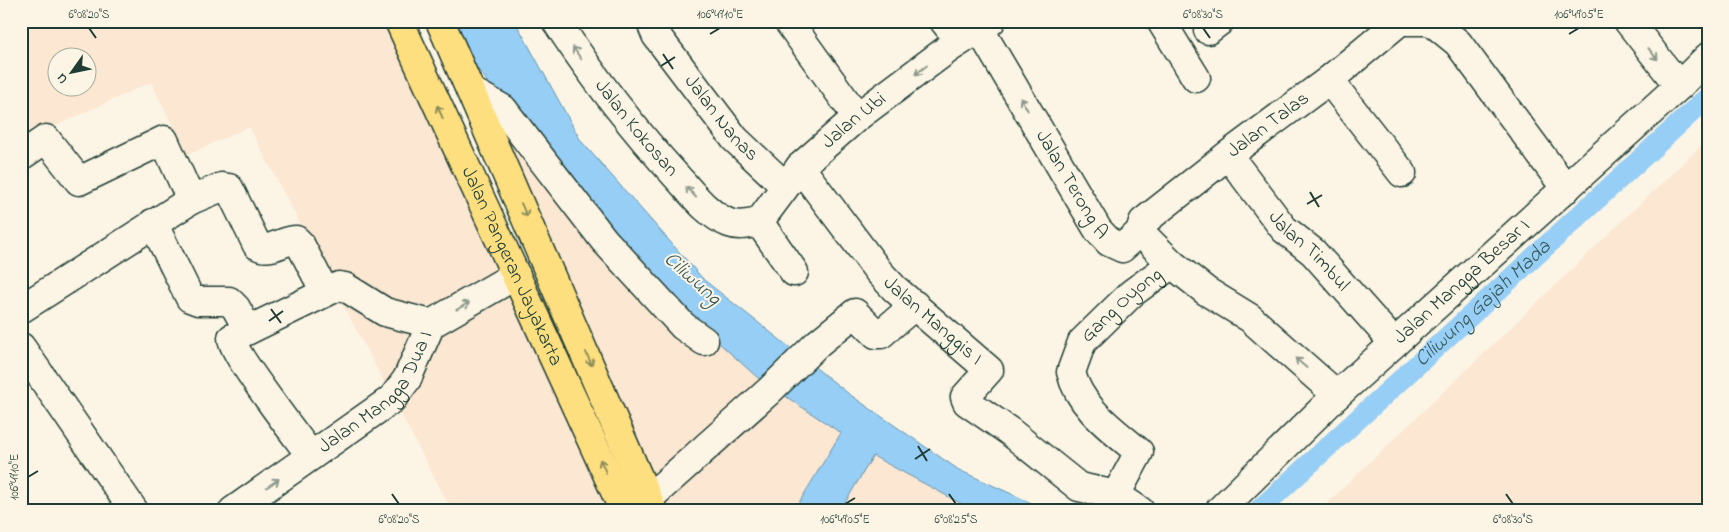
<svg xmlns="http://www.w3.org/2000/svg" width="1729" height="532" viewBox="0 0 1729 532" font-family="'Indie Flower',sans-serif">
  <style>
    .built { fill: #fbe7d2; fill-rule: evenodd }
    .water { fill: #97cef6; stroke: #6794a8 }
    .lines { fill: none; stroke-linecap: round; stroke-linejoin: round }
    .canal { stroke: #97cef6; stroke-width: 21 }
    .minor-casing { stroke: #1f3d34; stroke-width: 31 }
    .major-casing { stroke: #1f3d34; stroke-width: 31 }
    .minor { stroke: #fcf5e5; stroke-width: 28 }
    .major { stroke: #fedf80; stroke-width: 28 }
    .oneway { stroke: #8e998c }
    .oneway2 { stroke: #8e8e5a }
    .ticks { fill: none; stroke: #1f3d34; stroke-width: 2 }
    .labels { text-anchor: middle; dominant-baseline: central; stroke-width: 4; stroke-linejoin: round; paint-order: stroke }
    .street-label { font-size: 20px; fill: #1f3d34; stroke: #fcf5e5 }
    .water-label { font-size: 21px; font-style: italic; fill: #375a5b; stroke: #fcf5e5 }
    .neatline { fill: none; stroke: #1f3d34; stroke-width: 2 }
    .ticks-label { font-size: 12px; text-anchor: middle; fill: #1f3d34 }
  </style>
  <rect width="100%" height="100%" fill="#fcf5e5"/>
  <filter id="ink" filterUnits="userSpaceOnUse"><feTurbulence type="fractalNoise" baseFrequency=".02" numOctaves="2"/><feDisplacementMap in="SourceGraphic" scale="10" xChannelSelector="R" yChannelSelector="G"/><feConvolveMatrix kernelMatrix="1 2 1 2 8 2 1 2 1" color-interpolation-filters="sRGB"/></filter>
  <g filter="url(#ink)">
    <path class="built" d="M21 21H399L624 511H452L249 127 187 155 151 82 21 142ZM58 58H88V88H58Z
      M471 91 554 168 981 511H654Z
      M1708 139V511H1319Z"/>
    <path class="water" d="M454 21H515L581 141 704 280 849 394 959 470 1049 511H975L873 456 840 511H794L841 433 758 378 622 256 473 63Z"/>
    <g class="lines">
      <path class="canal" id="s1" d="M1258 511 1708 97"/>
      <g class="minor-casing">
        <g id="minor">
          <path id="s2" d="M556 21C593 77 632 128 678 178 693 194 708 215 729 223 739 227 749 224 759 222L800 167 857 117 948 49 991 21"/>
          <path id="s3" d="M658 21 653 28 656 35 735 139 785 186"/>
          <path d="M788 21 857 117"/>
          <path d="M944 21 960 41"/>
          <path d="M1161 21 1196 78"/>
          <path d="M1400 21H1431L1458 43 1566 189"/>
          <path d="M1628 21 1679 86"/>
          <path id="s4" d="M979 28 1098 230 1109 242 1122 248 1140 232 1172 264 1206 291 1250 318 1337 395"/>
          <path d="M1208 30 1220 21"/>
          <path d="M1329 80 1402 173"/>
          <path d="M471 91 503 109 604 240 683 326 704 341"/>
          <path id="s5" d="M1228 155 1284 229 1313 252 1394 343"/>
          <path d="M21 156 46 139 79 181 164 140 191 200 222 187 229 188 257 245C270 253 282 240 296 240L300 244 325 292"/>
          <path id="s6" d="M800 167 879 272 895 289 989 370 965 397 967 402 1009 431 1079 487 1116 495 1140 511"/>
          <path d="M759 222 794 272"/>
          <path d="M153 223 190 298 198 301H229L236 308 248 330"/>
          <path id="s7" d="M1140 232 1143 222 1228 155 1329 80 1400 21"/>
          <path d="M21 309 191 200"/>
          <path d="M21 347 134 511"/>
          <path d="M311 456C298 438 232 353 232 338L339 286 345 287 385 312 431 324"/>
          <path id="s8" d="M1116 495 1139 452C1113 430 1079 407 1071 372L1082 342 1132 293 1172 264"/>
          <path d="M648 499 769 391 818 343 855 313 876 334H881L915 305"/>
          <path id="s9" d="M233 511 392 399 407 379 431 324 516 275"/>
          <path id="s10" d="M1219 511 1337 395 1679 86 1708 57"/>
        </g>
      </g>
      <g class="major-casing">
        <g id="major">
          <path id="s11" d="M399 21 624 511"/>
          <path d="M440 21 653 511"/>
        </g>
      </g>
      <use href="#minor" class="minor"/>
      <use href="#major" class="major"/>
    </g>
    <defs><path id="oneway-shaft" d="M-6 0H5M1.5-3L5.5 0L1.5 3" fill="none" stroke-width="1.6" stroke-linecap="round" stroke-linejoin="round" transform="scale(1.25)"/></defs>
    <g class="oneway">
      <use href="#oneway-shaft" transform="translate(577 53) rotate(-124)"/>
      <use href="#oneway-shaft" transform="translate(1653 54) rotate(51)"/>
      <use href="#oneway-shaft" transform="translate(921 70) rotate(143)"/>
      <use href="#oneway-shaft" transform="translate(1024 104) rotate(-121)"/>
      <use href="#oneway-shaft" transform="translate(691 192) rotate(-133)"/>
      <use href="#oneway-shaft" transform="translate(463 306) rotate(-30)"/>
      <use href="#oneway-shaft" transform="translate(1301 363) rotate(-139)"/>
      <use href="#oneway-shaft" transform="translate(273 483) rotate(-35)"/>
    </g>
    <g class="oneway2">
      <use href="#oneway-shaft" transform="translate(440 112) rotate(-114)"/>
      <use href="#oneway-shaft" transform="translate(524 210) rotate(66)"/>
      <use href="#oneway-shaft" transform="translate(589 359) rotate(66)"/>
      <use href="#oneway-shaft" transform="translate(603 466) rotate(-114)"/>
    </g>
  </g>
  <path class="ticks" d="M89 28 96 38M1203 28 1210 38M710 34 720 28M1569 34 1579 28M663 54 673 69M661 66 675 57M1310 192 1319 207M1307 204 1322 195M271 309 281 323M269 321 283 311M918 446 927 461M915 459 930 449M28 477 38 471M392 494 399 504M949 494 956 504M1506 494 1513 504M845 504 855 498"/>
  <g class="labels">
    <g class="street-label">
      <text stroke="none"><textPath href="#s3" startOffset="122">Jalan Nanas</textPath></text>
      <text stroke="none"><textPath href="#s2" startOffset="438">Jalan Ubi</textPath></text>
      <text stroke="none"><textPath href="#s7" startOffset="169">Jalan Talas</textPath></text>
      <text stroke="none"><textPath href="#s2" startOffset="134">Jalan Kokosan</textPath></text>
      <text stroke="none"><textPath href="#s4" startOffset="182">Jalan Terong A</textPath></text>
      <text stroke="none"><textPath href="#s5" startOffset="126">Jalan Timbul</textPath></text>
      <text stroke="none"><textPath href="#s11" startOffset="270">Jalan Pangeran Jayakarta</textPath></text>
      <text stroke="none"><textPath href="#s10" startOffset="334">Jalan Mangga Besar I</textPath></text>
      <text stroke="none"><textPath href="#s8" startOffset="242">Gang Oyong</textPath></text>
      <text stroke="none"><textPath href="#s6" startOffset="204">Jalan Manggis I</textPath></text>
      <text stroke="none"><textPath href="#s9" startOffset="189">Jalan Mangga Dua I</textPath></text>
    </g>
    <g class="water-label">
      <text transform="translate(692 279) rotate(42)">Ciliwung</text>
      <text stroke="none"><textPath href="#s1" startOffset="306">Ciliwung Gajah Mada</textPath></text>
    </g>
  </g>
  <rect width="1729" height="532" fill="none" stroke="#fcf5e5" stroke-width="55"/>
  <g transform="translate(72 72) rotate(237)"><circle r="24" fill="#fcf5e5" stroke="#a4ab9e"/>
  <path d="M0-4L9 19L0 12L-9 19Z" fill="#1f3d34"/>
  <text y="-8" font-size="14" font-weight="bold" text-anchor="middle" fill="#1f3d34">U</text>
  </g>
  <rect x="28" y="28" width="1674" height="476" class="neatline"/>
  <g class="ticks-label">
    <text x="89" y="18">6°08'20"S</text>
    <text x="720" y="18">106°49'10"E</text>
    <text x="1203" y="18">6°08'30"S</text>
    <text x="1579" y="18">106°49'05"E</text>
    <text transform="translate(14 477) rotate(-90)" y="4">106°49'10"E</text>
    <text x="399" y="523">6°08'20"S</text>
    <text x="845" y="523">106°49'05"E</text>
    <text x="956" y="523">6°08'25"S</text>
    <text x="1513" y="523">6°08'30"S</text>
  </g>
</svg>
